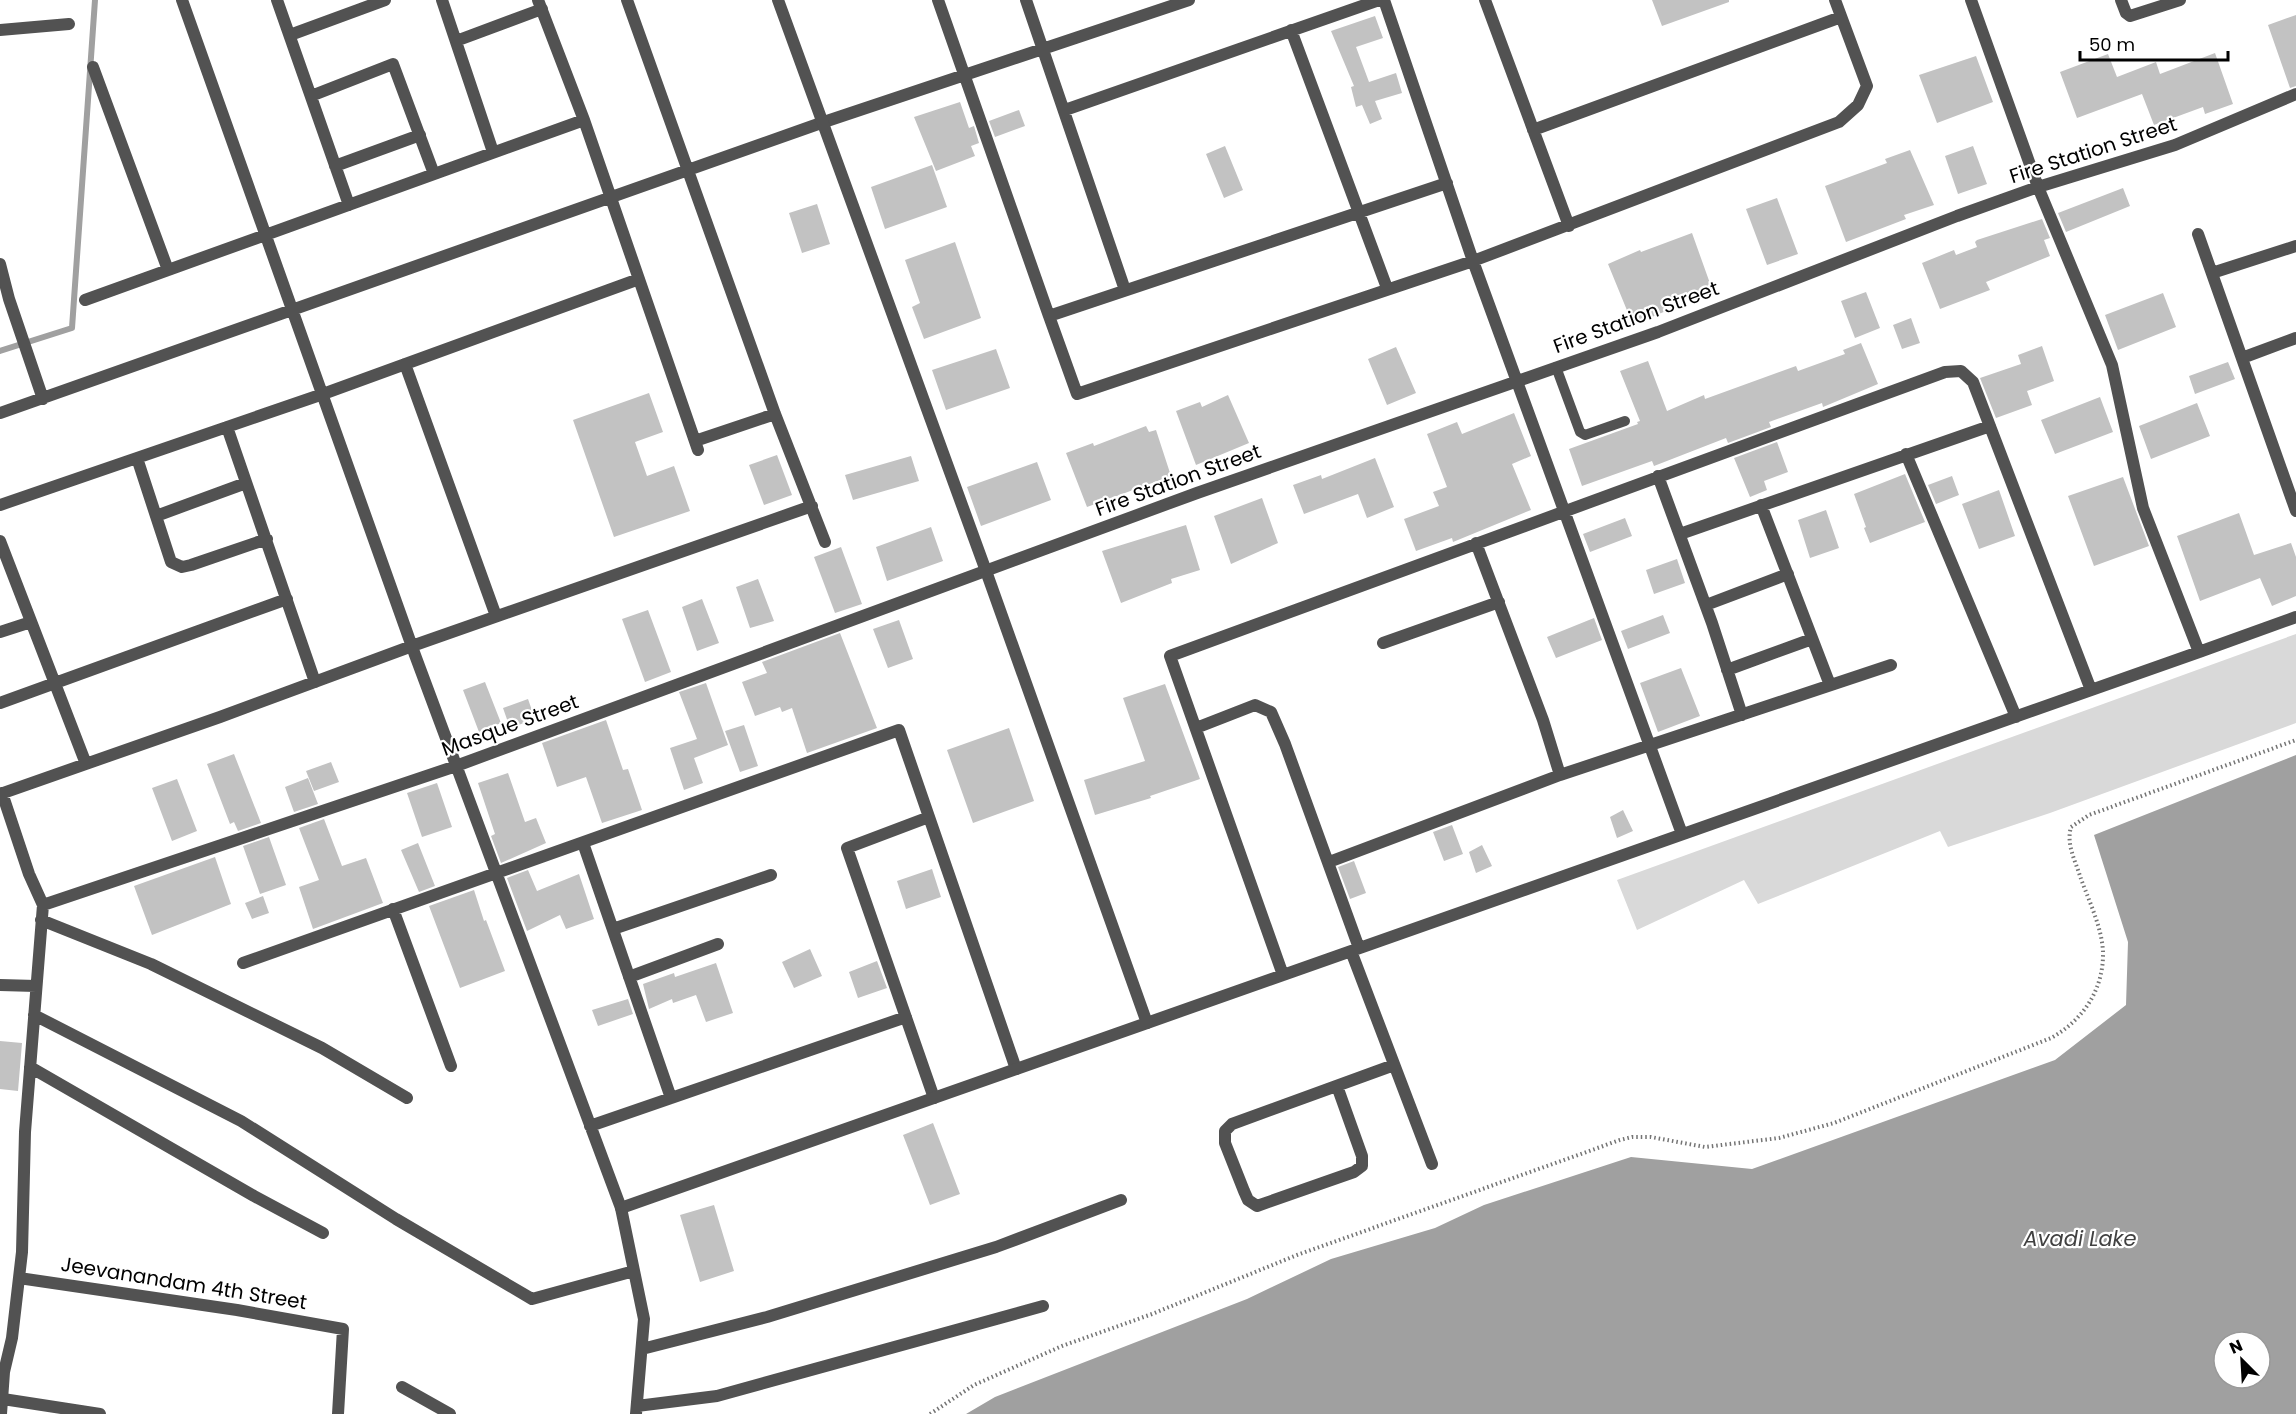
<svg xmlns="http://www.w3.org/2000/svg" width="2296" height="1414" viewBox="0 0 2296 1414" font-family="Poppins,sans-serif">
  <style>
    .green { fill: #d9d9d9 }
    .water { fill: #a0a0a0; fill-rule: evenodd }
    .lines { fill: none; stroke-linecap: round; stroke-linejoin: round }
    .stream { stroke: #a0a0a0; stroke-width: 6 }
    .building { fill: #c2c2c2 }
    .path { stroke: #747474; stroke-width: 4; stroke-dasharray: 1.5 3; stroke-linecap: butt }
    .service { stroke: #525252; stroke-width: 10 }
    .minor { stroke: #525252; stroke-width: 12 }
    .tertiary { stroke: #525252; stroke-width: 12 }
    .labels { text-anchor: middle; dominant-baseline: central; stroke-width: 4.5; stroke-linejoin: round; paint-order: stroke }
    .street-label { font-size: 20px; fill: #000; stroke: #fff }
    .water-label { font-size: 21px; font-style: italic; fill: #414141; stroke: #fff }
  </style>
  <rect width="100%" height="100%" fill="#fff"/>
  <path class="green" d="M2296 634V723L2050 813 1948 847 1940 831 1758 904 1744 880 1637 930 1617 880Z"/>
  <path class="water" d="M2296 755V1414H966L995 1397 1247 1299 1331 1259 1435 1228 1484 1205 1631 1157 1752 1169 2055 1060 2126 1005 2128 942 2094 835ZM2224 1342H2260V1378H2224Z"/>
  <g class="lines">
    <path class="stream" d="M0 351 72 328 95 0"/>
  </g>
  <path class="building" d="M1652 0H1729V2L1662 26Z
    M2296 15V86L2290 88 2268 25Z
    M1375 16 1383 38 1356 47 1369 82 1396 73 1402 93 1375 101 1382 119 1370 124 1362 105 1356 107 1351 87 1354 86 1331 31Z
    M2215 53 2233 104 2205 114 2203 107 2154 125 2142 94 2077 118 2060 72 2108 54 2117 77 2156 62 2160 74Z
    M1976 56 1993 102 1937 123 1919 75Z
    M960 102 969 128 974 126 979 143 971 146 975 156 936 171 914 117Z
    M1019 110 1025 126 995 137 989 121Z
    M1225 146 1243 190 1224 198 1206 154Z
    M1973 146 1987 184 1958 194 1945 156Z
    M1910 150 1934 205 1904 215 1906 219 1846 242 1825 186 1887 163 1885 159Z
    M932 165 947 207 885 229 871 187Z
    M2123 188 2130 206 2066 232 2058 213Z
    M1777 198 1798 254 1767 265 1746 209Z
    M817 204 830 244 802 253 789 213Z
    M2042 219 2050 238 2044 240 2050 256 1986 282 1990 290 1940 309 1922 263 1954 250 1956 255 1977 247 1975 242 1977 240Z
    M1692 233 1712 289 1664 307 1666 311 1633 325 1608 264 1640 250 1641 252Z
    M955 242 981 318 924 339 912 307 920 303 905 260Z
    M1866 292 1880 328 1855 338 1841 301Z
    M2163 293 2176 327 2118 350 2105 315Z
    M1911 318 1920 343 1902 349 1893 325Z
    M1861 343 1878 384 1823 407 1822 403 1769 422 1771 427 1728 443 1726 438 1654 466 1652 461 1582 486 1569 449 1638 424 1637 422 1640 421 1620 371 1648 361 1667 411 1704 395 1705 399 1796 366 1798 371 1845 354 1843 350Z
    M2042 346 2054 381 2027 391 2032 405 1996 418 1980 378 2021 364 2018 355Z
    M1396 347 1416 393 1387 405 1368 359Z
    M996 349 1010 388 946 410 932 370Z
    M2228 362 2235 379 2195 394 2189 376Z
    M649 393 663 432 635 442 647 476 674 466 690 511 614 537 573 420Z
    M1228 395 1249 443 1196 465 1176 411 1200 402 1202 407Z
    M2100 397 2113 432 2055 454 2041 420Z
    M2197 403 2210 436 2151 459 2139 426Z
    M1514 413 1531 456 1512 464 1531 510 1453 542 1452 538 1416 551 1404 519 1439 506 1433 492 1447 487 1427 434 1457 422 1462 434Z
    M1146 426 1149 432 1156 430 1171 476 1087 507 1066 453 1093 443 1094 446Z
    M1777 442 1788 472 1764 481 1767 490 1750 497 1734 458Z
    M777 455 792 495 764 505 749 465Z
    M911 456 919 481 853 500 845 475Z
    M1375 458 1394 507 1367 518 1358 494 1304 514 1293 485 1321 475 1322 479Z
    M1037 462 1051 500 981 526 967 487Z
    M1905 474 1925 522 1870 543 1864 528 1866 527 1854 494Z
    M1952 476 1959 495 1936 504 1928 485Z
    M2123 477 2149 546 2094 566 2068 496Z
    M1999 490 2015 536 1979 549 1962 504Z
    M1262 498 1278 543 1231 564 1214 516Z
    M1826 510 1839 548 1810 558 1798 520Z
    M2239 513 2254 555 2291 543 2296 557V596L2272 606 2260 578 2200 601 2177 536Z
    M1625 518 1632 536 1590 552 1583 534Z
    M1186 525 1200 570 1171 579 1172 583 1121 603 1102 551Z
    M931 527 943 561 887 581 876 547Z
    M841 547 862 604 835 613 814 557Z
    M1677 559 1685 583 1654 594 1646 570Z
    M758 579 774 621 750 628 736 587Z
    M702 599 719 643 697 651 682 607Z
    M648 610 671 672 645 682 622 619Z
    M1663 615 1670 633 1628 649 1621 631Z
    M1594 618 1602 640 1556 658 1547 637Z
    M899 620 913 659 888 668 873 629Z
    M840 633 877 728 807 753 792 708 782 712 780 707 755 716 742 682 767 673 762 662Z
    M1681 668 1700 716 1658 732 1640 683Z
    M485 682 501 723 479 732 463 690Z
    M706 683 728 745 694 758 703 783 684 790 670 748 697 739 679 692Z
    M1165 684 1200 779 1150 796 1151 798 1095 815 1084 780 1145 761 1123 698Z
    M528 699 535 719 510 728 503 708Z
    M606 720 623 770 628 769 642 810 602 823 586 777 557 787 542 743Z
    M744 725 758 766 740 772 725 731Z
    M1009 728 1034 801 973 823 947 750Z
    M234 754 261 823 238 831 234 822 230 824 207 764Z
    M331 762 339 782 314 791 306 771Z
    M508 773 525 822 536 818 546 843 501 863 491 836 495 834 478 783Z
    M308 778 318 804 294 812 285 787Z
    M177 779 197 831 172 841 152 788Z
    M437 783 452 827 422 837 407 793Z
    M1623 810 1633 831 1617 838 1610 817Z
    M324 819 342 866 366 858 383 903 313 929 299 887 319 880 299 828Z
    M1452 825 1463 854 1444 861 1433 832Z
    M269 837 286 885 260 894 243 846Z
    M418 843 435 886 419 892 401 850Z
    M1482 845 1492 866 1476 873 1469 852Z
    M215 857 231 904 152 935 134 886Z
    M1354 861 1366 893 1350 899 1338 867Z
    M932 869 941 897 906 909 897 881Z
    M528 870 537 891 579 874 594 919 566 929 560 915 527 931 507 878Z
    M474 890 484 921 486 920 505 971 460 988 429 906Z
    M263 896 269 913 252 919 245 903Z
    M810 949 822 976 794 988 782 962Z
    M877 961 887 988 858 998 849 972Z
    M716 963 733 1013 706 1022 696 995 673 1003 672 999 649 1009 643 984 674 973 675 977Z
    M628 999 633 1014 598 1026 592 1010Z
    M0 1041 22 1043 18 1091 0 1089Z
    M933 1123 960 1194 930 1205 903 1135Z
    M714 1205 734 1271 700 1282 680 1215Z"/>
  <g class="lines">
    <path class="path" d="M930 1414 974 1385 1062 1346 1152 1314 1297 1255 1620 1140 1632 1137H1651L1705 1147 1779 1138 1834 1123 2051 1038C2082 1021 2104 990 2103 952 2102 927 2088 899 2080 876 2075 860 2066 844 2071 827L2089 815 2296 740"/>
    <path class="service" d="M1556 367 1580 432 1585 435 1625 421"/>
    <path class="minor" d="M182 0 415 655 621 1208 644 1319 636 1414
      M277 0 349 205
      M442 0 493 152
      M538 0 584 120 698 450
      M627 0 775 414 825 542
      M938 0 1049 316
      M1026 0 1125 290
      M1384 0 1473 261 1682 834
      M1485 0 1569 226
      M2121 0 2126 13 2130 16 2180 0
      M0 30 69 24
      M1291 30 1387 288
      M290 35 385 0
      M456 41 542 9
      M93 67 168 270
      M311 96 393 64 434 174
      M1065 110 1379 0
      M1533 130 1841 17
      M335 166 420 135
      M1447 183 1049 316 1077 394 1473 261 1839 122 1858 105 1867 86 1835 0
      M2198 234 2296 511
      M0 264 9 299 43 399
      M2212 273 2296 246
      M85 300 584 120
      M2242 358 2296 338
      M405 364 496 616
      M0 413 821 123 1189 0
      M227 427 315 682
      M695 441 775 414
      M1906 454 2016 717
      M137 458 171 562 182 567 191 565 267 539
      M1658 476 1712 623 1742 715
      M0 505 323 394 639 279
      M1761 505 1830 685
      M156 516 246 483
      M1680 534 1990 426
      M0 541 86 764
      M1476 543 1543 720 1560 775
      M1706 605 1788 574
      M0 632 31 622
      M1383 643 1499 602
      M2199 652 2296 617
      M1727 670 1812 639
      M0 703 287 599
      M1196 728 1255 705 1271 712 1285 744 1359 948
      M0 794 220 717 412 646 812 506
      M929 817 847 848 934 1098
      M583 843 671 1098
      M1329 862 1560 775 1891 665
      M43 905 456 766 1197 493 1658 332 1957 216 2038 187 2175 145 2296 94
      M393 909 451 1066
      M41 920 151 964 322 1048 407 1098
      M613 929 771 875
      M1351 951 1432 1164
      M243 963 899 730 1016 1069
      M1283 975 1170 656 1945 372 1961 371 1973 382 2091 690
      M629 977 718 944
      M0 985 36 986
      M34 1015 241 1121 396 1219 532 1299 634 1271
      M1147 1023 2199 652 2143 508 2112 365 2038 187 1971 0
      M30 1067 254 1196 323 1233
      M1337 1086 1362 1156V1166L1354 1172 1257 1206 1248 1200 1244 1191 1225 1143V1131L1232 1124 1394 1065
      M590 1126 906 1017
      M19 1278 237 1310 343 1329 338 1414
      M642 1349 767 1317 996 1247 1121 1200
      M402 1387 450 1414
      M3 1399 100 1414
      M637 1406 717 1396 1043 1306
      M1 1414 4 1372 12 1338 22 1252 25 1132 43 905 29 874 2 793"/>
    <path class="tertiary" d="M621 1208 1147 1023 986 571 778 0"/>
  </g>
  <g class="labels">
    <g class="street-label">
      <text transform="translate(2093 150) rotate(-18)">Fire Station Street</text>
      <text transform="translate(1636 317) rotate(-20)">Fire Station Street</text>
      <text transform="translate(1178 480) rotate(-20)">Fire Station Street</text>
      <text transform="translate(510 725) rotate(-20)">Masque Street</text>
      <text transform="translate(184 1283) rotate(9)">Jeevanandam 4th Street</text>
    </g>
    <g class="water-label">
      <text x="2080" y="1238">Avadi Lake</text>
    </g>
  </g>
  <g transform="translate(2242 1360) rotate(336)"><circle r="28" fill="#ffffff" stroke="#999999" stroke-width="1.5"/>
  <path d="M0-4.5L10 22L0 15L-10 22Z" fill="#000000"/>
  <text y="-9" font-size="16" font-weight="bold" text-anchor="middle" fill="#000000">N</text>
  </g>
  <path d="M2080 51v9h148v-9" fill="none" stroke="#000000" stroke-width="3"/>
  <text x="2089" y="51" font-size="18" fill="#000000" stroke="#ffffff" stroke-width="4.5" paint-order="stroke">50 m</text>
</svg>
